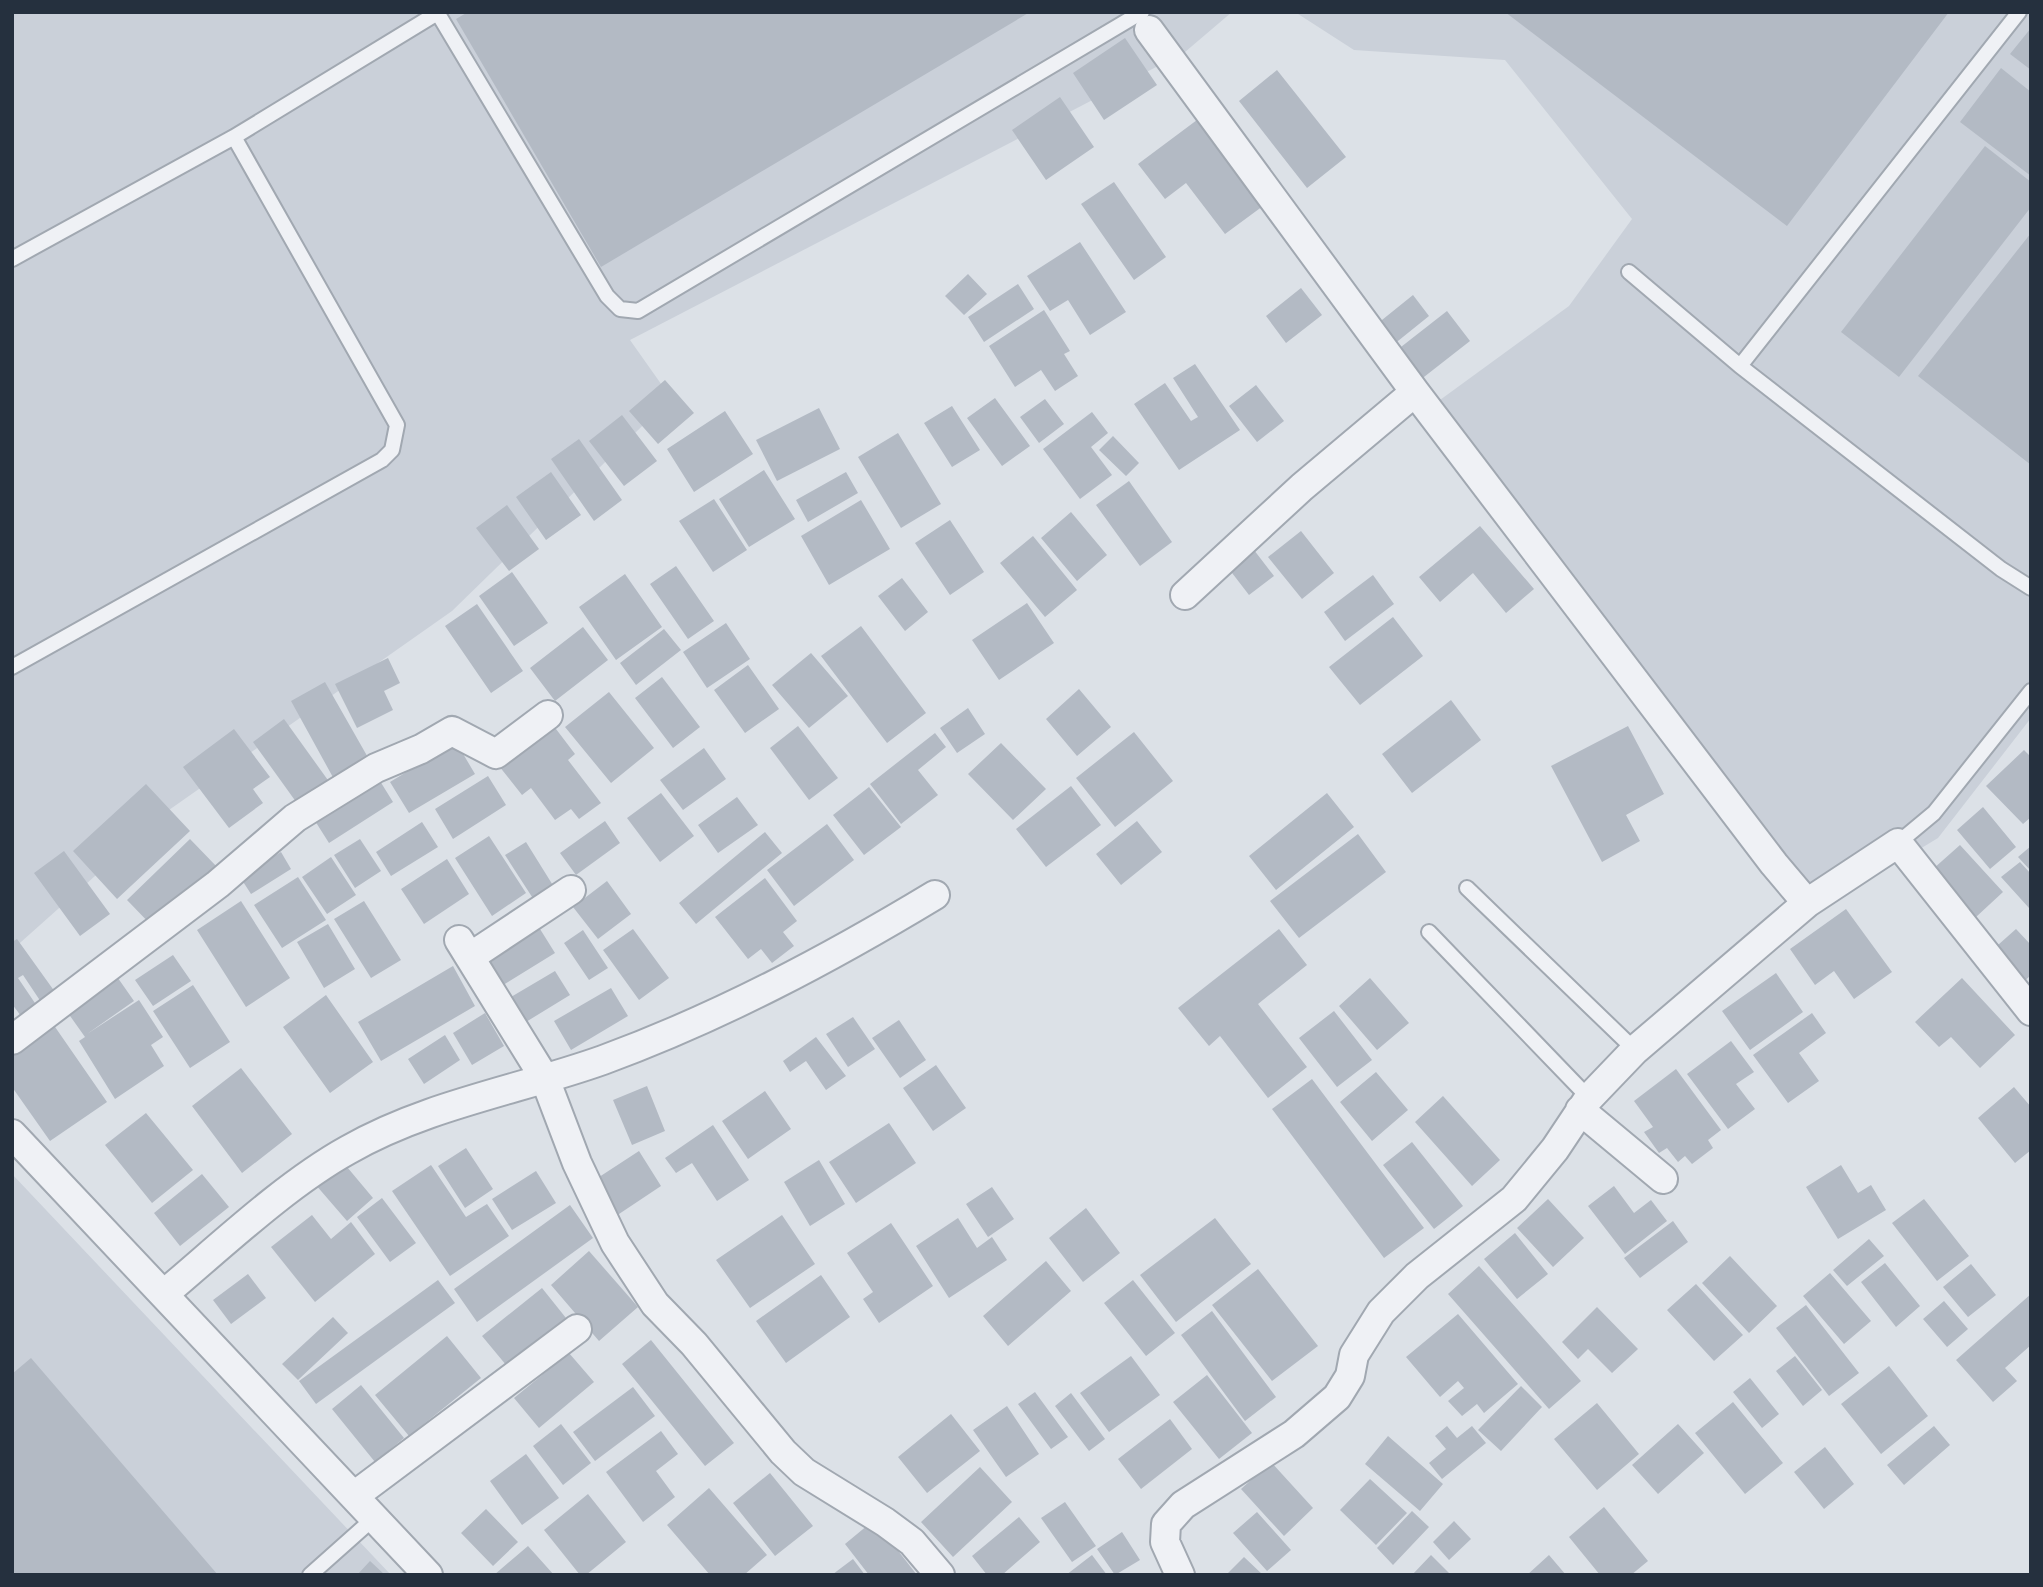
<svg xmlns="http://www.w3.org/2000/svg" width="2043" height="1587" viewBox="0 0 2043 1587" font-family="Commissioner,sans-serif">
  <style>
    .built { fill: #cad0d9 }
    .building { fill: #b3bac4 }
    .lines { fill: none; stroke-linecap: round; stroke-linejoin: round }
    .lane-casing { stroke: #a1a8b1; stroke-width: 18 }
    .street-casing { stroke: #a1a8b1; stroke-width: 32 }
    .lane { stroke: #eff1f5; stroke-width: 14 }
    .street { stroke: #eff1f5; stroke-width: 28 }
  </style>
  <rect width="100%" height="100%" fill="#dce1e7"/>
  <path class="built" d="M12 12H1232L1185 52 630 340 671 398 452 611 169 810 12 950Z
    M1295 12H2031V718L1938 838 1824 907 1418 416 1569 306 1632 219 1505 60 1354 50Z
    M12 1174 391 1575H12Z"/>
  <path class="building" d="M468 12H1030L601 267 456 19Z
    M1505 12H1949L1787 226Z
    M2031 28V70L2010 54Z
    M1125 38 1157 85 1104 120 1073 73Z
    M2001 68 2031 92V176L1960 122Z
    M1277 70 1346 157 1307 188 1239 101Z
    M1060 97 1094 147 1046 180 1012 130Z
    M1197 120 1263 206 1225 234 1186 183 1165 199 1138 164Z
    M1985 146 2031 182V207L1899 377 1841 332Z
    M1114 182 1166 257 1134 280 1081 204Z
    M2031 233V465L1918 376Z
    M1080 242 1126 312 1090 335 1068 300 1050 311 1027 276Z
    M968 274 987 294 964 315 945 296Z
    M1018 284 1034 309 984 342 968 317Z
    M1301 288 1322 315 1286 343 1266 316Z
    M1413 295 1429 316 1393 345 1377 324Z
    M1044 310 1070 351 1064 354 1078 376 1055 391 1041 370 1015 387 989 346Z
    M1447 311 1470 341 1415 384 1392 354Z
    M1195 364 1240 430 1179 470 1134 404 1165 383 1191 421 1198 417 1173 378Z
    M665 380 694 413 658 444 629 411Z
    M1256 385 1284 421 1257 442 1229 406Z
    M995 398 1030 446 1002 466 967 418Z
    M1045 399 1064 424 1039 443 1020 417Z
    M952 406 980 450 952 467 924 423Z
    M819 408 840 449 777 481 756 440Z
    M725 411 753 454 694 492 667 449Z
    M1092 412 1108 433 1091 447 1112 475 1080 499 1043 449Z
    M622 415 657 461 624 486 589 441Z
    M898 433 941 504 901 528 858 457Z
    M1113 436 1139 463 1126 476 1099 450Z
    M579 439 622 500 594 521 551 459Z
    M764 470 795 519 749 547 719 499Z
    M551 472 581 515 546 540 516 497Z
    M846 472 858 493 808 522 796 500Z
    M1129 481 1172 542 1140 566 1096 505Z
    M714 499 747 550 713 572 679 521Z
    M861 500 890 549 829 585 801 536Z
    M507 505 539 549 509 571 476 528Z
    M1071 512 1107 555 1077 581 1041 538Z
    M950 520 984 572 950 595 915 543Z
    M1480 526 1534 589 1506 613 1473 573 1440 602 1419 577Z
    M1301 531 1334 573 1302 599 1268 557Z
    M1033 536 1077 590 1045 617 1000 563Z
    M1254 550 1274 576 1249 595 1229 569Z
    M676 566 714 621 688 639 650 584Z
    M512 572 548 623 514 646 479 596Z
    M625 574 662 627 616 660 579 607Z
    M1373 575 1394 604 1345 641 1324 612Z
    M902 578 928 612 905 631 878 596Z
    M1027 603 1054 643 999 680 972 640Z
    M477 604 523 671 491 693 445 626Z
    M1393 617 1423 656 1360 705 1329 667Z
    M726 623 750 659 707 688 683 652Z
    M861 626 926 713 887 743 821 656Z
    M583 627 608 660 555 701 530 668Z
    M664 629 681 650 636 685 620 663Z
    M811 653 848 696 809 728 772 685Z
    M388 658 400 683 384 691 393 710 357 728 335 684Z
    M748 665 779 709 745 733 714 690Z
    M662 677 700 727 673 748 635 698Z
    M325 682 370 761 335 781 291 701Z
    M1079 689 1111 727 1077 756 1046 719Z
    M609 692 654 748 611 783 565 727Z
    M1451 700 1481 740 1412 793 1382 754Z
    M968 708 985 734 957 753 940 728Z
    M284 719 330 783 299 806 253 742Z
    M553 725 575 754 568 760 601 803 579 819 571 809 555 820 531 788 522 795 499 766Z
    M798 726 838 778 809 800 770 748Z
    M1628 726 1664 794 1626 815 1640 841 1602 862 1551 766Z
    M234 729 270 777 253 789 263 803 229 828 183 767Z
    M1134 732 1173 781 1115 827 1076 778Z
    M935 733 946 747 918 770 938 795 901 824 870 784Z
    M456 742 475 774 409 813 390 782Z
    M1001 743 1046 789 1013 820 968 774Z
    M704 748 726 779 683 810 660 780Z
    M2024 750 2031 757V817L2023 824 1986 786Z
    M375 773 393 802 329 843 310 813Z
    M488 776 506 805 453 839 435 809Z
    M146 784 190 831 117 899 73 851Z
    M1071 786 1101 825 1046 867 1016 829Z
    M869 787 901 827 864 855 833 815Z
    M661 793 694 836 660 862 627 818Z
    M1327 793 1354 827 1276 890 1249 856Z
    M737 797 758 825 718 853 698 825Z
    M1983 807 2016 847 1990 869 1957 830Z
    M605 821 620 843 576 875 560 853Z
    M1137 821 1162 852 1121 885 1096 854Z
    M422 822 438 847 391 876 376 852Z
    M827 824 854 860 794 906 767 870Z
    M765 832 782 853 696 924 679 903Z
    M1358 834 1386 872 1299 938 1270 901Z
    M489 836 526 893 492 916 455 858Z
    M190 839 218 868 155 929 127 900Z
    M360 839 381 871 355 888 334 855Z
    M526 842 554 887 534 900 505 855Z
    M1960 845 2003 892 1976 917 1933 869Z
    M2031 846V871L2018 857Z
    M64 851 110 914 80 936 34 873Z
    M281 852 291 869 251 894 240 877Z
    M331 857 356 895 327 914 302 877Z
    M447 859 469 894 424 924 401 889Z
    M2020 862 2031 874 2029 908 2001 877Z
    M298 877 326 920 282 948 254 905Z
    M765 878 797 921 783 932 794 946 772 963 761 949 748 959 715 917Z
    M607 881 631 914 598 939 573 907Z
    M241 901 290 978 246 1007 197 930Z
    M364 901 401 960 371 978 334 919Z
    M1846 909 1892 972 1854 999 1834 971 1815 985 1790 949Z
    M535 921 555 953 500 987 480 956Z
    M328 924 355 969 324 988 297 942Z
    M633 929 669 978 639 1000 603 950Z
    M1279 929 1307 965 1258 1004 1307 1067 1268 1098 1220 1036 1209 1046 1178 1008Z
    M2016 929 2031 945V975L2019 986 1989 953Z
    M583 930 608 968 589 980 564 943Z
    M17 939 55 992 41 1002 23 975 18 978 39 1009 24 1020 12 1004V942Z
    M173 955 191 981 153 1006 135 980Z
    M453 966 475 1006 381 1061 358 1022Z
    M113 971 134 1001 87 1034 139 1000 163 1037 151 1045 164 1066 115 1099 79 1041 85 1037 63 1006Z
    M555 971 570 995 521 1025 506 1000Z
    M1776 973 1803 1012 1750 1050 1722 1011Z
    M1370 978 1409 1023 1377 1050 1339 1006Z
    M1962 978 2015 1035 1980 1068 1951 1037 1939 1047 1915 1022Z
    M193 985 230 1042 190 1068 153 1011Z
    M611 988 628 1016 571 1050 554 1021Z
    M326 995 373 1062 330 1093 283 1027Z
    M1334 1011 1372 1060 1337 1087 1299 1038Z
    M485 1013 504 1046 472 1065 453 1033Z
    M1812 1013 1826 1033 1799 1053 1819 1081 1788 1103 1753 1055Z
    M853 1017 875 1049 848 1067 826 1034Z
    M899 1020 926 1060 900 1078 872 1038Z
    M53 1024 107 1102 50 1141 12 1087V1052Z
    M445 1035 460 1060 424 1084 408 1059Z
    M816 1037 846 1076 826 1090 806 1061 790 1072 783 1061Z
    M1731 1041 1754 1072 1736 1084 1755 1109 1728 1129 1687 1074Z
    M936 1065 966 1108 933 1131 903 1088Z
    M241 1068 292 1134 242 1173 192 1106Z
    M1676 1069 1721 1130 1708 1140 1713 1148 1692 1164 1685 1156 1678 1162 1667 1148 1659 1153 1644 1132 1653 1127 1634 1101Z
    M1376 1072 1408 1110 1372 1141 1340 1102Z
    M1312 1079 1424 1228 1384 1258 1272 1109Z
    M647 1086 665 1131 632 1145 613 1100Z
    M2014 1087 2031 1107V1150L2015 1163 1978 1118Z
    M765 1091 791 1129 748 1159 722 1121Z
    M1443 1096 1500 1160 1472 1186 1415 1122Z
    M146 1113 193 1170 152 1203 105 1145Z
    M889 1123 916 1163 856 1203 829 1162Z
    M713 1125 749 1180 717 1201 692 1163 676 1173 665 1158Z
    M1412 1142 1463 1206 1434 1229 1383 1165Z
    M466 1148 493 1189 465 1208 438 1166Z
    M639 1151 661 1186 616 1216 593 1181Z
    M819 1160 845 1204 810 1226 784 1182Z
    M342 1161 373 1198 347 1221 315 1184Z
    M431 1165 466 1217 487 1204 509 1236 450 1276 392 1191Z
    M1841 1165 1858 1193 1871 1185 1886 1210 1838 1239 1806 1187Z
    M536 1171 556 1203 512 1230 492 1199Z
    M202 1174 229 1207 180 1246 154 1213Z
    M1614 1186 1634 1213 1651 1200 1667 1221 1625 1254 1588 1206Z
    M992 1187 1014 1219 988 1237 966 1204Z
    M382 1198 416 1243 390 1262 357 1217Z
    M1548 1199 1584 1238 1553 1267 1517 1228Z
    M1924 1199 1969 1256 1937 1281 1892 1223Z
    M570 1205 593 1238 477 1322 454 1289Z
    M1086 1208 1120 1253 1083 1282 1049 1238Z
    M312 1215 331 1239 351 1222 375 1254 315 1302 271 1247Z
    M782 1215 815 1264 750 1308 716 1260Z
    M958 1218 977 1248 992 1237 1007 1260 949 1298 916 1246Z
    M1215 1218 1251 1264 1176 1322 1140 1275Z
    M1673 1221 1688 1242 1640 1278 1624 1258Z
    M891 1223 933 1286 879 1323 863 1299 873 1292 847 1253Z
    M1515 1233 1548 1274 1517 1299 1484 1259Z
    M1869 1239 1884 1256 1847 1286 1833 1270Z
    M589 1251 638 1307 599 1341 551 1285Z
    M1730 1256 1777 1306 1749 1333 1702 1283Z
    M1046 1261 1071 1291 1008 1346 983 1316Z
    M1885 1263 1920 1306 1896 1327 1861 1282Z
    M1971 1264 1996 1295 1968 1317 1943 1287Z
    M1479 1266 1581 1381 1549 1409 1448 1294Z
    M1258 1269 1318 1346 1272 1381 1212 1305Z
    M1830 1273 1871 1321 1844 1344 1803 1296Z
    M248 1274 266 1298 231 1324 213 1300Z
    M821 1275 850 1317 786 1363 756 1321Z
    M438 1280 455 1303 316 1404 299 1381Z
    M1133 1280 1175 1333 1146 1356 1104 1303Z
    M1696 1284 1743 1335 1714 1361 1667 1310Z
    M542 1288 570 1323 511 1371 482 1336Z
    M2031 1294V1345L2005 1368 2017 1381 1993 1402 1956 1360Z
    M1944 1301 1968 1329 1947 1347 1923 1319Z
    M1806 1305 1859 1373 1829 1396 1776 1328Z
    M1597 1307 1638 1349 1612 1373 1588 1349 1578 1359 1562 1342Z
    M1212 1311 1276 1397 1245 1421 1181 1335Z
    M1458 1314 1518 1384 1484 1413 1477 1404 1462 1416 1448 1401 1464 1388 1458 1381 1440 1397 1406 1357Z
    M333 1317 348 1333 298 1380 282 1364Z
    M447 1336 481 1378 409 1436 375 1395Z
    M651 1340 734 1443 705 1466 622 1364Z
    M569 1353 594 1382 539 1428 514 1398Z
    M1131 1356 1160 1395 1109 1432 1080 1393Z
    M1795 1356 1822 1390 1803 1406 1776 1371Z
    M31 1358 218 1575H12V1374Z
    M1889 1366 1928 1416 1881 1454 1841 1404Z
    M1207 1375 1252 1433 1219 1459 1173 1402Z
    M1750 1378 1779 1414 1762 1428 1733 1392Z
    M361 1385 404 1438 375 1462 332 1409Z
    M1521 1386 1542 1407 1501 1451 1478 1430Z
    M633 1387 655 1416 595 1461 573 1432Z
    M1035 1392 1068 1437 1051 1449 1018 1404Z
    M1071 1393 1105 1439 1089 1451 1055 1406Z
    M1733 1402 1783 1463 1745 1494 1695 1433Z
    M1597 1403 1639 1454 1597 1490 1554 1439Z
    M1007 1406 1039 1454 1006 1477 973 1430Z
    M951 1414 980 1451 927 1493 898 1457Z
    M1170 1419 1192 1449 1141 1489 1118 1459Z
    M561 1424 591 1463 563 1485 533 1446Z
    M1678 1424 1704 1453 1658 1494 1632 1465Z
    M1447 1426 1457 1438 1472 1426 1486 1443 1442 1479 1429 1463 1446 1449 1435 1436Z
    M1934 1426 1950 1445 1904 1485 1887 1465Z
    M661 1431 678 1454 656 1471 675 1497 643 1522 606 1472Z
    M1388 1436 1443 1484 1420 1511 1365 1464Z
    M1825 1447 1854 1484 1824 1509 1794 1472Z
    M526 1454 559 1498 522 1525 490 1481Z
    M1271 1462 1313 1508 1284 1536 1241 1489Z
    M980 1467 1012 1502 953 1557 921 1522Z
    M770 1473 813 1526 775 1556 733 1503Z
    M1370 1479 1407 1513 1376 1545 1340 1510Z
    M709 1488 767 1555 744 1575H710L667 1525Z
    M588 1494 626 1542 586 1575H580L544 1530Z
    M1065 1502 1096 1546 1072 1562 1041 1518Z
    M1604 1507 1648 1561 1631 1575H1600L1569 1537Z
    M486 1509 518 1542 493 1566 461 1533Z
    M1412 1511 1429 1527 1393 1565 1377 1548Z
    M1257 1512 1291 1550 1267 1571 1233 1533Z
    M1019 1517 1040 1542 1002 1575H987L972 1556Z
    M874 1520 917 1575H869L845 1544Z
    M1454 1521 1471 1539 1449 1560 1433 1542Z
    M1122 1532 1140 1560 1115 1575 1097 1549Z
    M528 1546 554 1575H494Z
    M1092 1555 1107 1575H1066Z
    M1431 1555 1451 1575H1412Z
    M1549 1555 1566 1575H1527Z
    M1244 1557 1263 1575H1226Z
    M853 1559 865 1575H832L837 1571Z
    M370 1561 385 1575H357Z"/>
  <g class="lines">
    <g class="lane-casing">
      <path id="lane" d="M437 12 607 296 620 309 638 311 1142 12
        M12 259 234 137 439 12
        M1629 272 1740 366 2001 569 2031 588
        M1740 366 2019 12
        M12 667 382 460 392 450 397 425 234 137
        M1898 843 1934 813 2031 691
        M1467 888 1635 1050
        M1429 932 1589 1098
        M310 1575 374 1518"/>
    </g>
    <g class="street-casing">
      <path id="street" d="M1149 30 1415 392 1774 864 1807 903 1635 1050 1589 1098 1555 1149 1514 1199 1417 1276 1381 1312 1354 1355 1350 1376 1337 1397 1294 1434 1183 1505 1166 1524 1165 1542 1180 1575
        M1185 595 1302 487 1415 392
        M1807 903 1898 843 2031 1011
        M459 940 545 1079 577 1163 615 1243 655 1304 694 1344 783 1452 804 1472 885 1522 912 1542 940 1575
        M470 957 571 890
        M12 1040 218 884 295 818 376 768 421 749 452 731 496 754 548 715
        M1580 1110 1663 1179
        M12 1134 428 1575
        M164 1294C220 1247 285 1185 348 1150 426 1105 519 1090 603 1060 720 1017 829 959 935 895
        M354 1496 577 1329"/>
    </g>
    <use href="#lane" class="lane"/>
    <use href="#street" class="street"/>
  </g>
  <rect width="2043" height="1587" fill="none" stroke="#25303e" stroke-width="28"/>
</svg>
